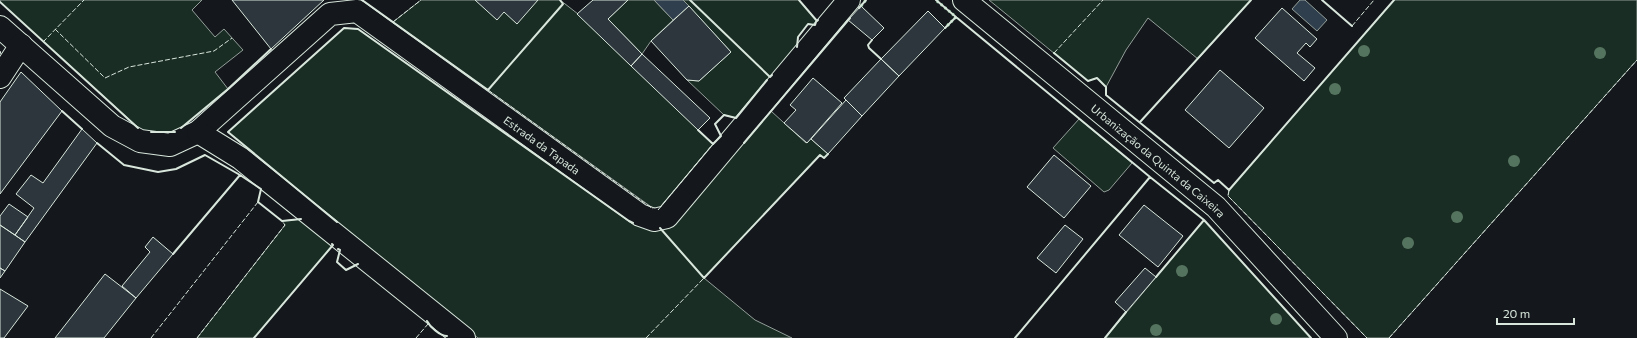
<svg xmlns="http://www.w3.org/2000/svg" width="1637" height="338" viewBox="0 0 1637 338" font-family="Commissioner,sans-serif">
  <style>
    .green { fill: #1a2d24; stroke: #939e99 }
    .water { fill: #2f3f4d; stroke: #939e99 }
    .building { fill: #2c363c; stroke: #d8e6dc }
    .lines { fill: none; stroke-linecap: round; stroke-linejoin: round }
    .minor-casing { stroke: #d8e6dc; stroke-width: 24 }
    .minor { stroke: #14181c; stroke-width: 22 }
    .hedge { stroke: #8ac095; stroke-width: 3; stroke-dasharray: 2 3; stroke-linecap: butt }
    .fence { stroke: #d8e6dc; stroke-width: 1; stroke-dasharray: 5 2; stroke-linecap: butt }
    .wall { stroke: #d8e6dc; stroke-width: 2 }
    .tree { fill: #55745f }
    .labels { text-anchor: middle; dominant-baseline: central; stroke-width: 3; stroke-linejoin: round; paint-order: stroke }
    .street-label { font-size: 11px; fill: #d8e6dc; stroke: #14181c }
  </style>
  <rect width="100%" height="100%" fill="#14181c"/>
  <path class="green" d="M0 0H202L192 10 215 37 224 29 243 50 215 72 228 89 176 133 142 131 0 2Z
    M421 0H560L578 14 713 144 657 211 393 22Z
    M628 0H654L673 20 651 41 642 54 608 19Z
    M683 0H799L817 21 815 25 808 24 798 37 797 46 736 118 724 115 687 80 699 81 731 52Z
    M989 0H1251L1198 59 1148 18 1126 50 1106 87 1097 78 1088 81Z
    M1394 0H1637V60L1389 338H1367L1228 196 1229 190Z
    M344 28 358 29 629 221 646 227 676 222 771 111 806 143 811 139 828 154 824 158 820 155 704 278 755 320 792 338H478L228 132Z
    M1079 119 1132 163 1109 190 1104 192 1053 148Z
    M301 219 333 245 254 338H197L285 225 282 221Z
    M1204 220 1311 338H1105Z"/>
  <path class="water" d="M654 0H683L689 6 673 20Z
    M1300 0H1305L1327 20 1317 31 1292 9Z"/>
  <path class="building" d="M232 0H324L271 49Z
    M475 0H538L517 24 504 12 497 20Z
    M593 0H628L608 19 642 54 631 66 577 14Z
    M689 6 731 52 699 81 687 80 651 41Z
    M861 6 884 28 872 40 848 20Z
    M1282 8 1317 39 1310 47 1306 43 1297 53 1315 68 1304 81 1255 38Z
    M928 11 945 28 899 76 881 59Z
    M642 54 710 118 698 130 631 66Z
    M881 59 899 76 862 116 844 98Z
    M1220 70 1264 108 1229 148 1185 110Z
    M21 72 62 111 0 194V102Z
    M813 78 842 103 807 143 784 123 796 110 790 105Z
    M846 100 862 116 828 154 811 139Z
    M82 129 97 143 25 242 15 235 34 208 16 194 31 175 43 183Z
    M1054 155 1091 186 1064 218 1027 187Z
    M9 204 28 217 15 235 0 225V216Z
    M1144 205 1183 236 1158 267 1119 235Z
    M0 225 25 242 5 271 0 268Z
    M1065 225 1083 239 1056 273 1037 258Z
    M153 237 173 254 136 298 122 286 150 252 145 247Z
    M0 268 5 271 0 278Z
    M1145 268 1156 277 1126 312 1115 302Z
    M105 274 136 298 104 338H55Z
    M0 289 28 306 4 338H0Z"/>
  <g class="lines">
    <g class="minor-casing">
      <g id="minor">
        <path id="s1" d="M964 0 1216 207 1336 338"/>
        <path id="s2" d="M0 27 112 126 140 141 170 145 198 132 330 14 357 11 640 215 654 220 667 217 849 0"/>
        <path d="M0 77 21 45"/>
        <path d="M198 132 240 158 464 338"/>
      </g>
    </g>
    <use href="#minor" class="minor"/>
    <path class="hedge" d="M937 1 956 17 945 28
      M861 6 866 0"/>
    <path class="fence" d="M393 22 421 0
      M1352 26 1374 0
      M55 29 105 78 129 67 214 51 232 38
      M43 42 84 0
      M1054 53 1103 0
      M488 90 653 209
      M1229 190 1228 196 1367 338
      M658 210 713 144
      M151 338 258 202
      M197 338 285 225 282 221
      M416 338 428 324
      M646 338 704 278
      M1389 338 1637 60"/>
    <path class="wall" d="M362 0 488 90 563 4 560 0
      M690 0 770 77 772 75
      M799 0 817 21 818 20
      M936 0 956 17 945 28
      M1322 0 1352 26
      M0 2 138 128
      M859 8 866 0
      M956 17 1150 177 1015 338
      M872 40 868 45 869 48 881 59
      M797 47 798 37 808 24 815 25 816 22
      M0 52V53
      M1054 53 1088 81 1097 78 1106 87V95L1214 183 1218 180 1229 190 1394 0
      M62 111 82 129
      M1140 122 1251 0
      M181 128 228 89 271 49
      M698 130 713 144 721 136 715 124 724 115 736 118 767 80
      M151 132H175
      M97 143 124 165 158 172 176 169 205 155 240 175 173 254
      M744 143 850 18
      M240 175 261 189 258 202 282 221 301 219
      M1150 177 1204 220 1311 338
      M337 222 228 132 344 28 358 29 629 221 633 223
      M660 228 704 278 820 155 824 158 828 154
      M338 249 340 250 337 262 346 270 358 264
      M1156 277 1204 220
      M427 321C430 327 440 336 447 336
      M254 338 333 245 332 244
      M1105 338 1126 312"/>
  </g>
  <g class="tree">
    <circle cx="1364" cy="51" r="6"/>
    <circle cx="1600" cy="53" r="6"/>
    <circle cx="1335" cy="89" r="6"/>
    <circle cx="1514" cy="161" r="6"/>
    <circle cx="1457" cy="217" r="6"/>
    <circle cx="1408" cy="243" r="6"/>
    <circle cx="1182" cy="271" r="6"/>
    <circle cx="1276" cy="319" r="6"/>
    <circle cx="1156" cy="330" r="6"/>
  </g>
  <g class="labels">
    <g class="street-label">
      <text stroke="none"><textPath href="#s2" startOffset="675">Estrada da Tapada</textPath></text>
      <text stroke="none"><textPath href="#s1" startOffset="252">Urbanização da Quinta da Caixeira</textPath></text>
    </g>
  </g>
  <path d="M1497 318v6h77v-6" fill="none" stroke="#d8e6dc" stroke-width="2"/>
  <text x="1503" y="318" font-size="12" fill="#d8e6dc" stroke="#14181c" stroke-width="3" paint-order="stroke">20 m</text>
</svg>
